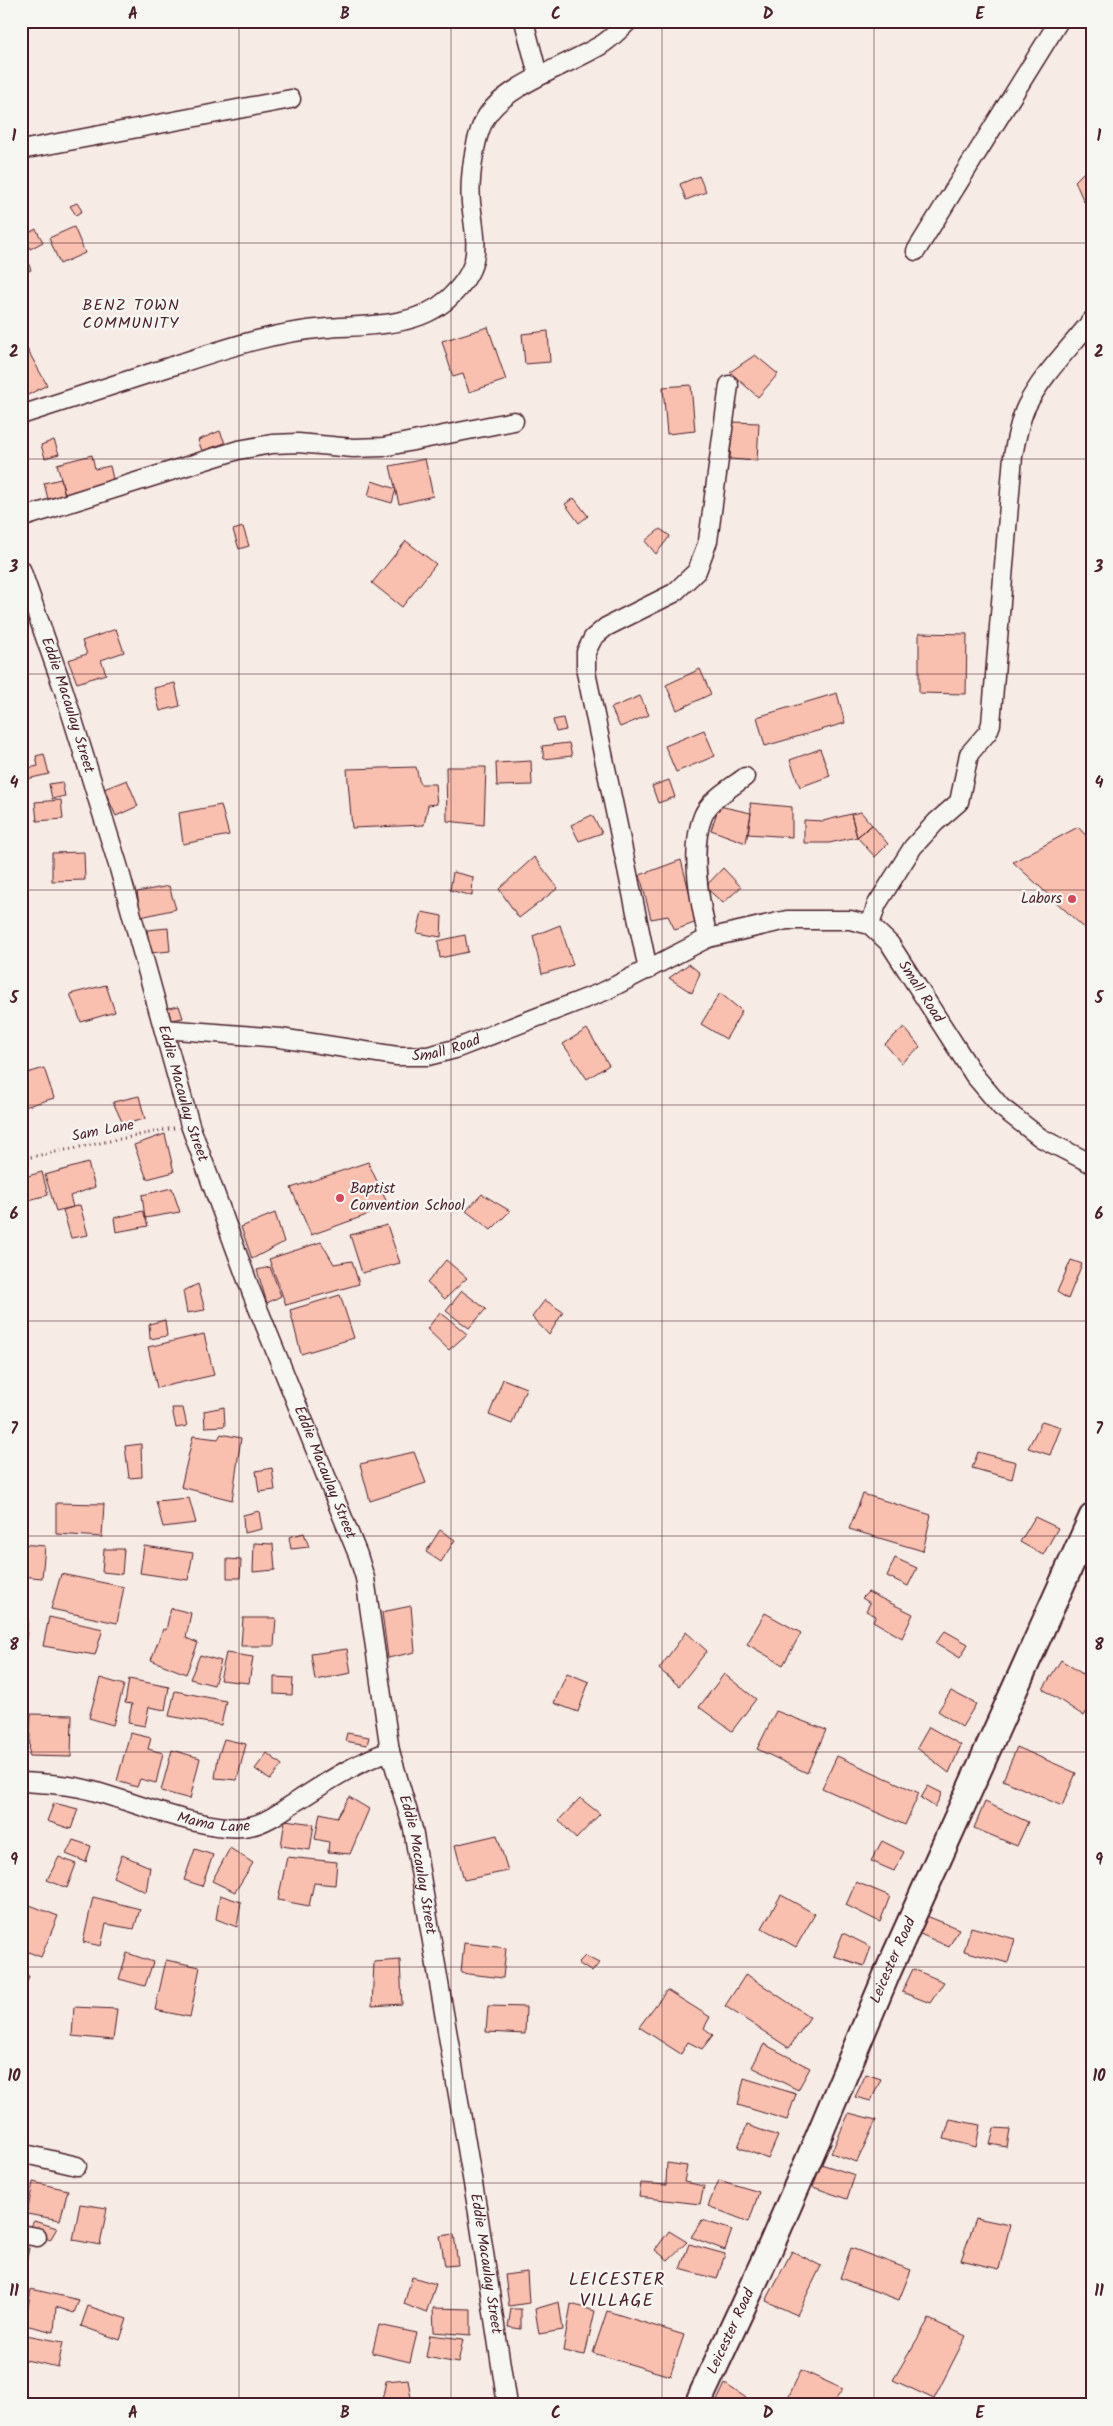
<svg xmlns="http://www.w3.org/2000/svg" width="1113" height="2426" viewBox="0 0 1113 2426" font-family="Kalam,sans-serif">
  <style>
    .building { fill: #f9c0b0; stroke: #4a1f2b }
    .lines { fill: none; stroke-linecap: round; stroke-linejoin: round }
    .street-casing { stroke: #4a1f2b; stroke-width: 21 }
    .secondary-casing { stroke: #4a1f2b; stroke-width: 29 }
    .path { stroke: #4a1f2b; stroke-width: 3; stroke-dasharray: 1 4; stroke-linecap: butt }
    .street { stroke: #f6f6f2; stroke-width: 18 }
    .secondary { stroke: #f6f6f2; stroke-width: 25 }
    .grid { fill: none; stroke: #4a1f2b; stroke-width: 1; stroke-opacity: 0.55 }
    .poi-dot { fill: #d1495b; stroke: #f6f6f2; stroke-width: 2 }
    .labels { text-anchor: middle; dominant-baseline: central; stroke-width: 4.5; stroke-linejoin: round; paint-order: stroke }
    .street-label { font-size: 15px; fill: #4a1f2b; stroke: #f6f6f2 }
    .poi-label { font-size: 15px; fill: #4a1f2b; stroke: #f6f6f2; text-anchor: end }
    .neighbourhood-label { font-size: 16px; letter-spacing: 1px; fill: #4a1f2b; stroke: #f6f6f2 }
    .quarter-label { font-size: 18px; letter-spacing: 1px; fill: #4a1f2b; stroke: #f6f6f2 }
    .neatline { fill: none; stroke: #4a1f2b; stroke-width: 2 }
    .grid-label { font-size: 16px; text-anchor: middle; font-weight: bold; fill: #4a1f2b }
  </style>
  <rect width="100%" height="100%" fill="#f7ebe5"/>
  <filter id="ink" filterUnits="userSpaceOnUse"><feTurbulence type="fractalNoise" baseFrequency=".02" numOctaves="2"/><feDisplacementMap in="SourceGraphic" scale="10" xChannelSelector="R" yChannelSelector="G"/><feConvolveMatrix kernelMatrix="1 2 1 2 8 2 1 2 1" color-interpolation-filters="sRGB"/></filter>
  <g filter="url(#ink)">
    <path class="building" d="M1084 172 1092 180V195L1084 202 1075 181Z
      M699 176 706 192 686 200 680 184Z
      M77 203 82 211 76 215 70 206Z
      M74 227 85 253 60 264 49 238Z
      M36 229 43 242 30 249 23 236Z
      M23 249 31 270 21 274V250Z
      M488 327 506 380 469 392 463 374 453 377 442 341Z
      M548 331 550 362 525 364 522 334Z
      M26 347 47 385 22 398 21 350Z
      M755 355 778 374 758 397 730 372Z
      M691 385 695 431 667 434 663 387Z
      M732 422 759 423 757 461 730 459Z
      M220 431 225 443 202 451 198 440Z
      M54 440 59 454 45 458 41 445Z
      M92 455 95 469 110 466 114 483 65 495 57 464Z
      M425 459 433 496 399 504 390 466Z
      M61 479 65 495 48 499 44 483Z
      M372 481 396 489 392 503 368 496Z
      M574 498 588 516 579 523 565 504Z
      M243 527 249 546 239 549 233 530Z
      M660 529 670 536 656 554 645 541Z
      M406 541 436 564 402 607 372 583Z
      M116 629 124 652 101 660 106 674 77 683 68 660 87 654 82 641Z
      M919 633 967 634 966 694 919 693Z
      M700 669 711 694 677 710 666 685Z
      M175 683 180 706 160 711 154 688Z
      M837 693 845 723 765 746 757 717Z
      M640 696 649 715 620 727 611 708Z
      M563 718 566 730 556 732 553 720Z
      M704 730 715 756 676 772 665 746Z
      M569 743 572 756 544 759 542 746Z
      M820 749 830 776 800 787 790 760Z
      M44 754 49 774 27 779 25 769 38 766 36 756Z
      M531 761 532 785 497 786 496 763Z
      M416 767 420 784H435L437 804 428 805 424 825 352 828 347 769Z
      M446 767H486L484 825 447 821Z
      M127 780 138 806 116 816 104 789Z
      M669 780 675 797 658 803 652 786Z
      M62 782 65 796 52 799 49 784Z
      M61 800 63 819 37 821 35 802Z
      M750 803 792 807V837L748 834 751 813Z
      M221 805 229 835 183 844 179 813Z
      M719 806 751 813 746 843 711 830Z
      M861 812 872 825 857 837 851 814Z
      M851 814 857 837 829 843H804V820L823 821Z
      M592 815 602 833 579 841 571 825Z
      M872 825 888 844 875 857 857 837Z
      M1078 827 1092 842V935L1013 862Z
      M84 852 85 880 52 881V853Z
      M534 857 558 888 519 918 499 889Z
      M681 860 697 922 675 930 668 916 651 919 640 875Z
      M723 868 741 887 723 903 705 887Z
      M453 872 473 877 472 896 450 890Z
      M169 886 176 909 141 917 137 892Z
      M422 912 442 916 441 937 417 933Z
      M560 925 573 965 542 974 533 936Z
      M168 928 170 951 150 953 147 930Z
      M465 935 468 952 440 958 438 941Z
      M689 964 700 973 692 993 669 978Z
      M106 985 115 1012 81 1022 70 994Z
      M720 993 742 1011 726 1039 701 1024Z
      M179 1006 183 1018 171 1020 168 1008Z
      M904 1027 920 1047 901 1063 885 1044Z
      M587 1029 609 1065 587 1079 563 1044Z
      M44 1068 54 1098 21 1108V1075Z
      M139 1096 145 1119 123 1124 113 1102Z
      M165 1134 174 1172 147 1179 134 1145Z
      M368 1162 389 1207 311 1235 291 1188Z
      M88 1163 95 1187 70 1196 73 1207 56 1211 45 1175Z
      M42 1172 48 1195 21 1202V1178Z
      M172 1188 180 1212 145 1218 142 1195Z
      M482 1194 510 1211 491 1230 466 1211Z
      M80 1205 88 1235 71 1238 63 1210Z
      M143 1211 148 1226 116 1232 114 1218Z
      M275 1213 284 1242 252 1259 241 1227Z
      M387 1225 400 1263 362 1273 350 1235Z
      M321 1242 334 1264 352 1261 359 1284 286 1305 269 1259Z
      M446 1260 467 1278 445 1299 427 1283Z
      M1071 1260 1082 1264 1068 1299 1057 1292Z
      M270 1267 281 1296 267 1303 257 1270Z
      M198 1284 205 1310 187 1313 183 1291Z
      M462 1291 486 1309 469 1328 446 1311Z
      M340 1295 354 1338 301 1354 290 1310Z
      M545 1300 563 1312 549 1335 532 1317Z
      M440 1312 467 1334 449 1350 427 1329Z
      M165 1320 167 1336 150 1339 149 1324Z
      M204 1334 214 1375 157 1388 148 1347Z
      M503 1379 526 1388 512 1424 489 1415Z
      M224 1407 225 1426 205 1427 204 1411Z
      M172 1408H183L187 1426 176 1428Z
      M1042 1421 1061 1427 1050 1455 1028 1448Z
      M221 1434 241 1438 232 1500 181 1487 193 1436 218 1439Z
      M141 1444 142 1477 129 1478 125 1446Z
      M414 1452 426 1483 370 1501 360 1464Z
      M978 1452 1016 1462 1012 1479 972 1468Z
      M272 1468 275 1490 259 1492 256 1471Z
      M863 1494 931 1515 923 1551 849 1529Z
      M189 1498 196 1523 163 1527 156 1501Z
      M56 1503 104 1504 102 1537 56 1534Z
      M259 1511 262 1529 244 1533 243 1515Z
      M1035 1517 1058 1528 1043 1555 1020 1542Z
      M440 1530 455 1540 441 1562 426 1552Z
      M304 1533 309 1547 291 1549 289 1537Z
      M254 1543 273 1544 275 1570 253 1572Z
      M21 1544 45 1546 42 1578 21 1576Z
      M144 1546 193 1553 188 1580 140 1573Z
      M104 1549H124L122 1574 102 1572Z
      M895 1558 917 1568 908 1586 887 1576Z
      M227 1559 241 1560 240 1578H227Z
      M61 1574 124 1587 117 1623 51 1609Z
      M868 1592 913 1614 902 1638 873 1621 876 1616 866 1611 870 1603 862 1598Z
      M411 1606 415 1652 388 1658 382 1612Z
      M171 1608 191 1613 186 1638 198 1643 186 1674 151 1660 163 1629 166 1630Z
      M765 1613 801 1633 783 1665 747 1644Z
      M21 1617 28 1618 26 1641H21Z
      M49 1617 103 1629 95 1655 43 1646Z
      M243 1618H276L274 1646H241Z
      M945 1631 968 1644 960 1658 936 1643Z
      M686 1632 707 1651 679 1686 659 1669Z
      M347 1649 351 1673 315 1680 311 1654Z
      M226 1653 253 1657 249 1683 220 1680Z
      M200 1655 221 1661 214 1685 190 1679Z
      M1061 1660 1092 1680V1703L1084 1716 1043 1689Z
      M567 1673 589 1682 578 1712 554 1703Z
      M724 1674 756 1699 732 1731 699 1707Z
      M274 1677 293 1678 292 1695 274 1694Z
      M100 1678 124 1685 113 1725 89 1718Z
      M129 1679 169 1687 165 1710 149 1707 145 1726 128 1723 132 1704 125 1703Z
      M175 1691 226 1701 221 1725 169 1716Z
      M951 1691 976 1704 962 1727 938 1711Z
      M776 1711 826 1730 807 1773 757 1749Z
      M31 1714 72 1715 71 1757 29 1756Z
      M929 1727 961 1745 949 1773 917 1748Z
      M130 1733 151 1738 148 1749 163 1753 156 1783 140 1779 137 1787 117 1781Z
      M347 1733 369 1737 367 1745 345 1741Z
      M224 1739 246 1744 237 1780 215 1778 218 1757Z
      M1017 1747 1076 1773 1062 1806 1003 1780Z
      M172 1750 200 1758 190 1799 161 1791Z
      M267 1753 282 1765 270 1780 255 1769Z
      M837 1756 919 1793 905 1825 822 1788Z
      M928 1786 942 1793 935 1807 921 1798Z
      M349 1797 369 1809 350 1854 328 1852 329 1842 315 1839 320 1813 337 1817Z
      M580 1798 600 1814 576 1839 559 1820Z
      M985 1802 1028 1822 1017 1846 974 1828Z
      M54 1803 78 1809 71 1829 47 1821Z
      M285 1820 314 1824 310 1850 281 1846Z
      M497 1835 508 1871 464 1880 455 1845Z
      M73 1840 91 1846 86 1862 66 1854Z
      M882 1841 904 1852 894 1871 871 1861Z
      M230 1848 253 1863 235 1892 212 1881Z
      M195 1849 213 1855 202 1886 184 1880Z
      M122 1855 150 1867 146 1892 113 1877Z
      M59 1857 76 1864 67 1888 47 1880Z
      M287 1857 337 1862 335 1885 314 1883 309 1906 278 1900Z
      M856 1882 890 1896 880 1922 846 1905Z
      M220 1895 241 1902 237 1927 216 1919Z
      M781 1895 815 1914 796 1947 762 1928Z
      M93 1897 140 1909 134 1929 106 1924 101 1946 83 1942Z
      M22 1902 58 1916 41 1957 21 1949Z
      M924 1915 959 1929 949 1947 916 1932Z
      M971 1927 1015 1939 1008 1963 964 1951Z
      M843 1933 871 1947 864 1966 834 1956Z
      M464 1943 506 1948 503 1978 461 1973Z
      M127 1953 153 1962 145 1986 119 1979Z
      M585 1956 599 1963 592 1972 578 1963Z
      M166 1960 200 1967 190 2017 155 2010Z
      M400 1960 402 2004 372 2006 374 1962Z
      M913 1969 944 1982 930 2003 902 1992Z
      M21 1974 29 1976 21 2000Z
      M746 1974 810 2017 789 2048 725 2006Z
      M667 1990 710 2017 704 2028 713 2035 702 2049 688 2042 681 2054 639 2027Z
      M488 2006 526 2007 525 2034 486 2032Z
      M74 2007 117 2009 113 2040 72 2036Z
      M764 2044 810 2068 798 2090 752 2067Z
      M866 2074 881 2079 871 2101 855 2097Z
      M744 2078 796 2094 787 2120 738 2105Z
      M849 2113 876 2120 857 2162 831 2153Z
      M950 2119 980 2125 976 2147 944 2139Z
      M747 2125 778 2136 768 2159 738 2147Z
      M994 2128 1010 2129 1007 2147 990 2144Z
      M667 2163 687 2166 684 2182 704 2186 700 2204 639 2197 641 2183 666 2185Z
      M821 2164 855 2175 847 2199 813 2187Z
      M719 2180 759 2192 749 2222 708 2206Z
      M33 2182 68 2190 60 2220 27 2214Z
      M80 2204 107 2208 100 2245 73 2240Z
      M976 2218 1010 2225 999 2269 961 2260Z
      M702 2220 732 2230 725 2250 691 2237Z
      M34 2221 57 2228 50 2240 29 2230Z
      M669 2231 687 2242 668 2260 655 2250Z
      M454 2234 458 2265 445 2266 440 2236Z
      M689 2244 725 2254 717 2279 680 2269Z
      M21 2246 29 2248 22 2284H21Z
      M851 2248 911 2270 899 2300 840 2278Z
      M792 2251 821 2266 797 2315 766 2301Z
      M527 2272 529 2303 509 2306 505 2275Z
      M412 2277 436 2284 426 2313 404 2304Z
      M31 2289 79 2300 74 2313 56 2307 54 2332 25 2325Z
      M559 2302 563 2330 539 2334 535 2309Z
      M571 2304 595 2311 585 2355 563 2351Z
      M88 2306 127 2319 120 2340 81 2326Z
      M433 2308 471 2309V2335L434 2332Z
      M511 2309H521V2329L508 2327Z
      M607 2311 684 2335 670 2376 593 2353Z
      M929 2319 966 2336 934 2399 893 2380Z
      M379 2325 417 2333 410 2362 372 2353Z
      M21 2334 63 2342 58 2367 21 2359Z
      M430 2335 463 2339 458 2363 426 2357Z
      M801 2370 843 2389 832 2405H805L788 2398Z
      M408 2379 412 2405H381L386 2381Z
      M725 2384 757 2405H715Z"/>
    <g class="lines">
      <g class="street-casing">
        <g id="street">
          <path d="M524 21 538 75"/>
          <path d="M21 150 291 99"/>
          <path d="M916 251 1059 21"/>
          <path d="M21 415C70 399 120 383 169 367 221 350 272 332 327 328 366 325 416 328 448 299 484 266 476 246 471 203 469 181 474 138 485 119 504 85 569 65 601 45 611 39 620 29 629 21"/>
          <path d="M21 518 238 450 272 444 298 443 353 448 383 447 514 421"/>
          <path id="s1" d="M21 569 64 691 118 865 190 1125 251 1291 358 1555 365 1578 390 1751 413 1829 418 1859 478 2213 507 2405"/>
          <path d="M870 925 877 904 913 847 936 822 959 802 969 754 988 732 991 724 1013 456C1016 440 1019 422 1026 407 1042 375 1070 348 1092 320"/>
          <path id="s2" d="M708 938 787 920H850L870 925 890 944 974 1075 1001 1107 1041 1138 1092 1164"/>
          <path d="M648 970 586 672V652L593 638 606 627 674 593 697 571 708 541 729 385"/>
          <path id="s3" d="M164 1029 280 1038 397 1056H428L455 1049 605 991 708 938C700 904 689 850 703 816 710 799 731 788 745 777"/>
          <path id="s4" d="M21 1782C43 1783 64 1784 85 1789 129 1799 208 1835 250 1826 267 1823 283 1810 297 1801 327 1782 355 1763 390 1751"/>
          <path d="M21 2153 77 2166"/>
          <path d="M21 2234 37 2237"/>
        </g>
      </g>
      <g class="secondary-casing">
        <g id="secondary">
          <path id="s5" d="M697 2405 770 2248 818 2138 889 1969 1092 1517"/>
        </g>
      </g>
      <path class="path" d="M21 1159 174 1128"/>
      <use href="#street" class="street"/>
      <use href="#secondary" class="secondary"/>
    </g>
  </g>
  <path class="grid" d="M239 21V2405M451 21V2405M662 21V2405M874 21V2405M21 243H1092M21 459H1092M21 674H1092M21 890H1092M21 1105H1092M21 1321H1092M21 1536H1092M21 1752H1092M21 1967H1092M21 2183H1092"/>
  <g class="poi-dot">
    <circle cx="1072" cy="899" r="5"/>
    <circle cx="340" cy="1198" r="5"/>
  </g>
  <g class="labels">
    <g class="street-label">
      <text stroke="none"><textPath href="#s1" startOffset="144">Eddie Macaulay Street</textPath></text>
      <text stroke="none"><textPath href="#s2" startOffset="249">Small Road</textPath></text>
      <text stroke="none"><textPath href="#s3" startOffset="285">Small Road</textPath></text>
      <text stroke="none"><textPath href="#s1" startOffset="549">Eddie Macaulay Street</textPath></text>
      <text transform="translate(103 1131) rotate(-11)">Sam Lane</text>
      <text stroke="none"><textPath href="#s1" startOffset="954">Eddie Macaulay Street</textPath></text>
      <text stroke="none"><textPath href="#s4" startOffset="198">Mama Lane</textPath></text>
      <text stroke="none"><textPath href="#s1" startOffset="1359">Eddie Macaulay Street</textPath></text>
      <text stroke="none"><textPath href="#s5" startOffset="486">Leicester Road</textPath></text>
      <text stroke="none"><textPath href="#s1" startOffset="1764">Eddie Macaulay Street</textPath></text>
      <text stroke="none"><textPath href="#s5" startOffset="81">Leicester Road</textPath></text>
    </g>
    <g class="poi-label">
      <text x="1062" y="899">Labors</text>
      <text x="350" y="1189" text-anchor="start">Baptist<tspan x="350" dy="17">Convention School</tspan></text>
    </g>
    <g class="neighbourhood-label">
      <text x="131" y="305">BENZ TOWN<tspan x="131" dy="18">COMMUNITY</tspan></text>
    </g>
    <g class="quarter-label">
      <text x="617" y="2280">LEICESTER<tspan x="617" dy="21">VILLAGE</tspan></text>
    </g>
  </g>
  <rect width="1113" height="2426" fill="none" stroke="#f6f6f2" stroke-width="55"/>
  <rect x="28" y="28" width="1058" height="2370" class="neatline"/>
  <g class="grid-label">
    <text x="133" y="19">A</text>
    <text x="345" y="19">B</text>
    <text x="556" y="19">C</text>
    <text x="768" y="19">D</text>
    <text x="980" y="19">E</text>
    <text x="14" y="141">1</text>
    <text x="1099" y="141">1</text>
    <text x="14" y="357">2</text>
    <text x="1099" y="357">2</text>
    <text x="14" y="572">3</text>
    <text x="1099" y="572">3</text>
    <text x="14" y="788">4</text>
    <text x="1099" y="788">4</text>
    <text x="14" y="1003">5</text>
    <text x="1099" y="1003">5</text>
    <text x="14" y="1219">6</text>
    <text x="1099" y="1219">6</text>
    <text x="14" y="1434">7</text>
    <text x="1099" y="1434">7</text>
    <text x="14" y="1650">8</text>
    <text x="1099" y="1650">8</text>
    <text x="14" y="1865">9</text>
    <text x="1099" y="1865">9</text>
    <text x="14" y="2081">10</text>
    <text x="1099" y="2081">10</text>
    <text x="14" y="2296">11</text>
    <text x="1099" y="2296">11</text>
    <text x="133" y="2418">A</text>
    <text x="345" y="2418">B</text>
    <text x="556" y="2418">C</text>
    <text x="768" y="2418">D</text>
    <text x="980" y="2418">E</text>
  </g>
</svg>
